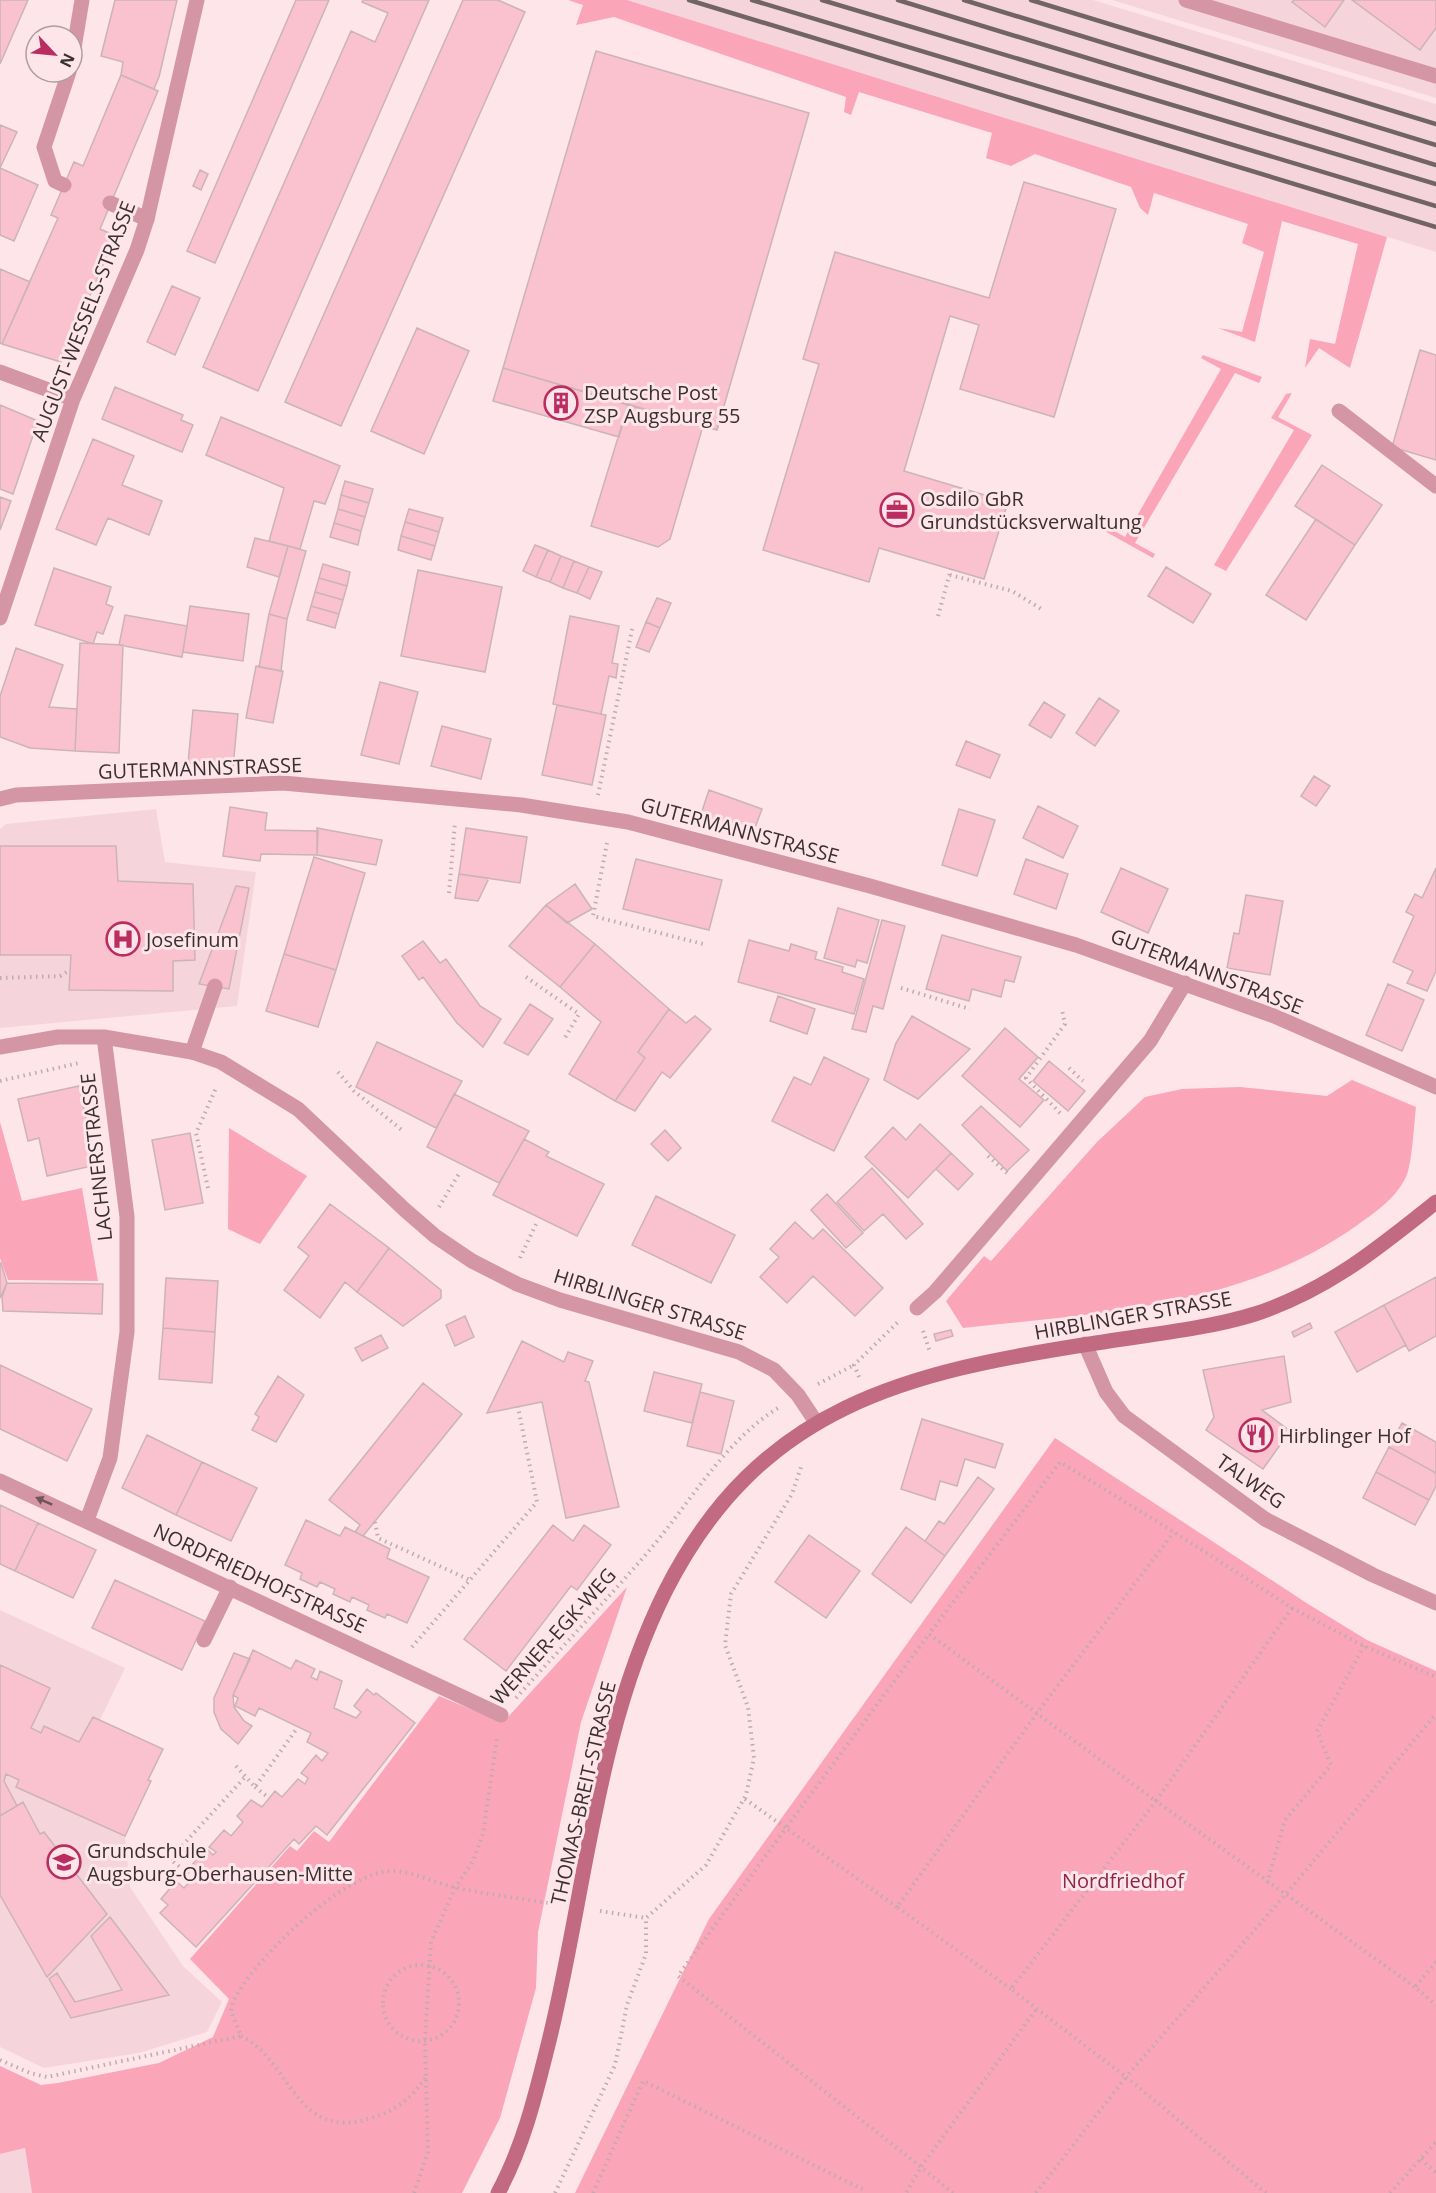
<svg xmlns="http://www.w3.org/2000/svg" width="1436" height="2193" viewBox="0 0 1436 2193" font-family="'Open Sans',sans-serif">
  <style>
    .built { fill: #f5d5db }
    .green { fill: #faa5b8 }
    .building { fill: #fac2ce; stroke: #cbb3b8; stroke-width: 1.5 }
    .lines { fill: none; stroke-linecap: round; stroke-linejoin: round }
    .path { stroke: #bfabaf; stroke-width: 4; stroke-dasharray: 1.5 4.5; stroke-linecap: butt }
    .service { stroke: #d496a4; stroke-width: 15 }
    .minor { stroke: #d496a4; stroke-width: 15 }
    .secondary { stroke: #c26a81; stroke-width: 15 }
    .rail { stroke: #716466; stroke-width: 4.5 }
    .oneway { fill: #6f5459 }
    .labels { text-anchor: middle; dominant-baseline: central; stroke-width: 6; stroke-linejoin: round; paint-order: stroke }
    .street-label { font-size: 20px; fill: #393031; stroke: #fee5ea }
    .poi-label { font-size: 20px; fill: #393031; stroke: #fee5ea; text-anchor: start }
    .park-label { font-size: 20px; fill: #8b2648; stroke: #fee5ea }
  </style>
  <rect width="100%" height="100%" fill="#fee5ea"/>
  <path class="built" d="M627 0H1093L1436 104V252Z
    M1112 0H1436V98Z
    M156 809 165 862 256 872 237 1006 0 1028V829L6 824Z
    M0 1610 125 1668 100 1720 163 1749 148 1779 151 1781 125 1836 130 1887 183 1966 222 2002 207 2032 139 2053 44 2068 0 2047Z
    M25 2148 32 2193H0V2154Z"/>
  <path class="green" d="M568 0H627L1387 237 1350 368 1319 348 1305 368 1310 339 1335 344 1358 244 1282 221 1255 342 1218 328 1242 332 1264 252 1242 243 1248 224 1154 193 1148 215 1140 208 1131 187 1035 154 1011 166 986 158 992 133 859 92 851 115 844 112 846 97 614 17 576 25 583 5Z
    M1203 355 1262 377 1259 383 1235 373 1135 543 1155 554 1153 558 1101 529 1104 525 1125 537 1221 369 1201 358Z
    M1292 393 1278 417 1312 435 1226 571 1214 565 1294 430 1271 418 1286 394Z
    M1352 1080 1416 1107C1414 1123 1412 1168 1405 1179 1394 1200 1374 1213 1356 1226 1242 1307 1098 1313 963 1328L946 1301 984 1256 991 1261 1097 1142 1145 1097 1182 1089 1240 1087 1327 1096Z
    M0 1122 22 1201 82 1188 98 1281 8 1280 0 1258Z
    M229 1128 307 1176 260 1244 228 1229Z
    M1055 1438 1308 1604 1367 1640 1436 1671V2193H575L709 1919Z
    M627 1587 581 1722 538 1932 536 1988 500 2118 462 2193H32L25 2148 0 2154V2066L41 2085 58 2083 159 2063 213 2037 229 1999 190 1959 290 1846 297 1851 314 1831 329 1842 439 1696 490 1717H508Z"/>
  <path class="building" d="M0 0H28L0 64Z
    M115 0H177L159 77 154 89 121 75 123 62 101 56Z
    M296 0H329L215 263 187 251Z
    M363 0H429L258 391 203 367 351 31 375 42 388 13 362 2Z
    M463 0H498L525 12 341 426 285 402Z
    M1294 0H1344L1325 27 1292 2Z
    M1352 0H1436V28L1420 50Z
    M596 51 809 113 717 430 503 368Z
    M121 75 158 91 100 229 116 236 61 362 2 344 58 218 51 215 64 185 74 162 83 166Z
    M0 125 17 132 0 168 38 185 14 241 0 235Z
    M200 170 208 174 201 190 193 186Z
    M1024 182 1116 209 1054 417 960 389 979 325 950 316 904 471 1008 502 984 579 879 548 869 582 763 550 819 364 803 359 835 252 989 298Z
    M0 269 30 282 2 344 0 343Z
    M172 286 200 298 175 355 147 342Z
    M417 328 469 351 424 454 371 431Z
    M1420 350 1436 355V460L1392 447Z
    M503 368 628 405 619 437 493 401Z
    M115 387 183 415 181 420 193 425 182 452 102 419Z
    M0 405 38 421 13 494 0 489Z
    M628 405 703 426 670 539 658 547 591 526Z
    M221 417 340 466 325 504 314 501 300 549 269 541 284 488 206 455Z
    M93 439 134 456 122 485 162 501 149 535 108 518 96 545 56 529Z
    M1322 465 1382 505 1355 545 1295 506Z
    M345 481 373 489 369 503 341 495Z
    M341 495 369 503 365 517 338 509Z
    M0 497 11 501 0 530Z
    M338 509 365 517 361 531 334 523Z
    M409 509 443 518 439 532 405 522Z
    M1316 519 1355 545 1306 620 1266 595Z
    M405 522 439 532 435 546 401 536Z
    M334 523 361 531 358 545 330 537Z
    M401 536 435 546 431 560 398 550Z
    M255 538 288 546 279 577 247 567Z
    M535 545 548 550 536 577 523 571Z
    M288 546 306 551 287 619 269 614Z
    M548 550 561 556 550 582 536 577Z
    M561 556 574 561 563 588 550 582Z
    M574 561 589 567 577 593 563 588Z
    M323 564 350 572 347 586 319 578Z
    M589 567 602 572 590 599 577 593Z
    M1166 567 1211 594 1193 623 1148 596Z
    M54 568 111 587 106 604 113 607 103 634 97 632 93 644 35 625Z
    M418 570 502 587 485 672 401 656Z
    M319 578 347 586 343 600 315 592Z
    M315 592 343 600 339 614 311 606Z
    M657 598 671 603 660 628 646 622Z
    M190 606 249 614 243 661 183 652Z
    M311 606 339 614 335 628 307 620Z
    M269 614 287 619 281 671 259 667Z
    M125 615 187 626 182 657 119 645Z
    M570 616 619 626 612 663 618 664 616 678 609 676 601 714 553 704Z
    M646 622 660 628 649 652 636 647Z
    M80 643 123 645 119 753 75 751Z
    M16 648 63 665 49 707 77 709 75 751 30 748 0 737V696Z
    M256 666 283 671 273 723 246 718Z
    M380 682 418 692 399 764 361 755Z
    M1099 698 1119 711 1095 746 1076 733Z
    M1044 702 1065 715 1051 738 1029 725Z
    M557 705 606 715 592 785 542 775Z
    M193 710 238 714 233 767 188 763Z
    M442 726 491 739 481 779 431 766Z
    M966 741 1000 755 990 778 956 765Z
    M1314 776 1330 786 1316 806 1301 796Z
    M709 790 762 809 752 836 700 817Z
    M1038 806 1078 826 1063 858 1023 838Z
    M230 807 267 813 265 830 318 831 317 855 261 854 260 861 223 856Z
    M959 809 995 820 977 876 942 865Z
    M317 828 382 840 376 865 317 855Z
    M466 828 527 837 520 883 459 874Z
    M0 846H116L118 881 193 884 195 960 173 961V991L69 990 71 955H0Z
    M314 857 365 873 336 970 284 954Z
    M636 859 722 880 709 930 623 909Z
    M1026 859 1068 874 1056 909 1014 894Z
    M1121 868 1168 889 1148 933 1101 912Z
    M1436 868V971L1427 991 1407 983 1413 971 1393 962 1414 916 1406 912 1415 894 1422 898Z
    M459 874 489 878 478 901 455 898Z
    M575 884 592 909 567 923 546 905Z
    M236 886 249 888 229 989 199 984Z
    M1246 895 1283 901 1270 975 1227 968 1234 933 1239 934Z
    M546 905 595 944 560 987 509 946Z
    M838 908 879 920 867 963 857 960 855 967 824 958Z
    M882 920 905 926 883 1009 873 1006 866 1032 852 1029Z
    M942 935 1021 957 1014 982 1005 980 1001 997 972 989 969 1001 926 989Z
    M749 940 789 951 791 944 817 952 815 959 843 967 842 972 864 979 854 1014 738 982Z
    M423 941 440 963 446 959 480 1006 501 1019 483 1047 457 1023 423 977 419 980 402 956Z
    M595 944 669 1009 638 1052 645 1058 615 1101 569 1074 601 1022 560 987Z
    M284 954 336 970 318 1027 266 1011Z
    M1388 984 1424 1000 1402 1051 1366 1035Z
    M778 996 815 1009 807 1034 770 1021Z
    M530 1004 553 1019 528 1055 504 1043Z
    M669 1009 686 1023 695 1016 711 1029 670 1078 662 1072 635 1111 615 1101 645 1058 638 1052Z
    M912 1016 970 1049 918 1099 884 1080 896 1043Z
    M1005 1028 1038 1057 1019 1079 1044 1100 1020 1127 962 1076Z
    M377 1042 462 1081 436 1128 356 1087Z
    M824 1057 869 1079 834 1151 772 1121 794 1077 811 1085Z
    M1049 1061 1085 1091 1068 1111 1033 1081Z
    M79 1086 96 1165 47 1176 39 1138 28 1141 18 1099Z
    M454 1094 529 1131 499 1183 427 1147Z
    M981 1106 1029 1150 1007 1171 962 1125Z
    M920 1124 951 1153 908 1198 865 1157 893 1127 906 1140Z
    M665 1130 681 1148 668 1161 651 1144Z
    M190 1133 203 1203 165 1210 152 1140Z
    M524 1139 549 1152 546 1156 604 1184 577 1236 493 1195Z
    M951 1153 973 1174 958 1190 936 1169Z
    M872 1168 923 1224 906 1239 883 1214 864 1231 837 1202Z
    M827 1194 863 1233 846 1248 811 1210Z
    M656 1196 735 1235 711 1283 632 1245Z
    M330 1204 389 1248 357 1292 345 1282 320 1318 284 1290 309 1256 298 1247Z
    M795 1222 813 1239 823 1229 883 1288 855 1316 813 1276 787 1303 760 1277 779 1257 770 1249Z
    M389 1248 441 1290V1298L403 1326 357 1292Z
    M1 1263 7 1283 0 1298V1263Z
    M1436 1277V1336L1409 1351 1384 1305Z
    M166 1278 218 1281 215 1332 163 1328Z
    M7 1283 103 1284 102 1314 3 1311 2 1297Z
    M1384 1305 1406 1345 1357 1372 1335 1332Z
    M465 1316 474 1337 455 1346 446 1325Z
    M1310 1323 1312 1328 1294 1337 1292 1332Z
    M163 1328 215 1332 212 1383 159 1379Z
    M951 1330 953 1336 936 1341 934 1334Z
    M381 1335 388 1348 362 1361 355 1348Z
    M522 1341 564 1362 568 1352 593 1361 585 1381 589 1382 619 1507 566 1518 542 1402 487 1413Z
    M1284 1356 1291 1402 1262 1410 1290 1431 1263 1469 1206 1430 1214 1417 1203 1370Z
    M0 1365 92 1409 67 1461 0 1429Z
    M654 1372 702 1384 692 1423 644 1411Z
    M278 1376 304 1395 276 1442 252 1430 259 1417 255 1414Z
    M423 1383 462 1414 363 1536 355 1532 360 1525 329 1500Z
    M700 1392 734 1401 721 1454 687 1446Z
    M922 1419 1003 1444 995 1468 965 1459 957 1486 940 1481 935 1500 901 1489Z
    M1402 1423 1436 1442V1473L1389 1447Z
    M147 1435 202 1462 176 1515 122 1488Z
    M1389 1447 1436 1473V1486L1429 1500 1376 1472Z
    M202 1462 257 1488 231 1541 176 1515Z
    M1376 1472 1429 1500 1415 1525 1363 1498Z
    M978 1477 994 1489 945 1556 925 1541 939 1521 944 1524Z
    M0 1505 38 1523 15 1571 0 1564Z
    M306 1520 340 1536 345 1527 355 1532 390 1549 387 1558 429 1577 407 1623 387 1614 385 1618 367 1610 369 1605 352 1597 350 1602 333 1594 335 1589 320 1582 317 1587 300 1579 302 1573 285 1565Z
    M38 1523 96 1550 73 1598 15 1571Z
    M553 1525 573 1541 584 1525 611 1545 577 1590 571 1586 506 1671 464 1639Z
    M906 1527 945 1556 911 1603 872 1574Z
    M809 1535 860 1571 826 1618 775 1582Z
    M115 1580 205 1621 182 1670 92 1628Z
    M253 1650 291 1669 296 1660 315 1669 311 1677 317 1680 320 1671 342 1681 334 1708 356 1718 361 1712 354 1706 367 1689 374 1695 376 1693 415 1723 327 1835 316 1826 299 1844 294 1839 196 1947 160 1913 168 1905 161 1899 176 1881 184 1888 193 1878 199 1871 192 1865 206 1848 213 1855 216 1852 209 1847 224 1830 231 1836 243 1822 237 1816 251 1800 262 1807 275 1791 282 1797 298 1779 305 1784 308 1778 301 1773 316 1755 322 1761 328 1753 307 1742 311 1733 259 1708 255 1716 235 1706 238 1698 233 1695Z
    M234 1653 250 1659 233 1695 234 1707 244 1721 252 1726 238 1744 221 1729 214 1712V1698Z
    M0 1665 50 1688 31 1728 41 1733 44 1726 79 1742 93 1717 163 1749 148 1780 151 1781 125 1836 16 1787 19 1780 6 1774 4 1781 17 1806 0 1816Z
    M23 1802 40 1834 44 1832 107 1914 47 1977 0 1895V1816Z
    M110 1917 169 1995 71 2018 49 1979 57 1973 75 2002 122 1990 91 1936Z"/>
  <g class="lines">
    <path class="path" d="M950 575 1012 591 1043 610
      M938 616 951 569
      M598 795 633 625
      M607 843 593 916 703 944
      M449 893 455 822
      M526 977 579 1014 563 1041
      M0 978 60 976 70 970
      M901 988 970 1009
      M1069 1068 1083 1081
      M338 1072 354 1091 403 1131
      M0 1081 79 1063
      M1060 1113 1026 1078 1065 1024 1062 1010
      M988 1156 1008 1174
      M208 1188 196 1133 217 1086
      M439 1207 460 1172
      M520 1258 536 1224
      M923 1331 930 1352
      M859 1377 854 1365 899 1321
      M818 1384 854 1365
      M375 1522 378 1538 470 1580
      M1292 1608 1156 1801 929 1634 1060 1462 1174 1532 1292 1608 1364 1646 1436 1677
      M412 1647 537 1502 518 1407
      M516 1698C560 1649 605 1602 647 1553 689 1505 723 1442 778 1408
      M236 1766 255 1787 298 1727
      M255 1787 269 1798
      M745 1799 786 1828 678 1976 921 2167 906 2193
      M193 1878 170 1859 245 1777
      M1267 1883 1285 1820 1331 1765 1317 1731 1364 1646
      M897 1907 786 1828 929 1634
      M600 1911 646 1918
      M1436 1962 1415 1987 1436 2005
      M383 2003a38 38 0 1 1 76 0a38 38 0 1 1-76 0Z
      M1011 1989 897 1907 1037 1713 1174 1532
      M241 2036C292 2060 294 2143 371 2118 395 2111 411 2099 425 2078
      M0 2060 30 2073 47 2077 241 2036 231 2011 233 2002C253 1960 335 1882 382 1872 404 1867 432 1882 454 1887 486 1895 521 1898 554 1904
      M1421 2159 1436 2173
      M414 2193 428 2152 425 2041 431 1942 455 1888 473 1861 483 1834 497 1738
      M555 2193 615 2065 627 2005 646 1954V1918L706 1865 746 1795 754 1758 748 1707 725 1645 731 1594 792 1494 802 1464
      M593 2193 643 2081 864 2190V2193
      M953 2193 921 2167 1037 2008
      M1036 2193 1126 2077 1011 1989 1156 1801 1415 1987
      M1266 2193 1126 2077 1286 1894 1436 1714
      M1390 2193 1436 2142"/>
    <path class="service" d="M72 60 82 0
      M64 185 55 181 44 147 69 72
      M110 203 147 219
      M1339 411 1436 486
      M192 1052 215 986
      M204 1640 230 1587"/>
    <path class="minor" d="M1186 0 1436 76
      M0 372 73 399
      M0 618 73 399 137 250 147 219 197 0
      M0 799 16 795 283 783 521 805 628 822 870 886 1076 945 1274 1016 1436 1087
      M0 1047 58 1037H104L192 1052 221 1062 298 1109 405 1210 435 1236 472 1261 517 1284 560 1300 739 1352 774 1370 798 1395 816 1422
      M917 1308 935 1292 1150 1041 1185 983
      M1085 1344 1106 1392 1124 1416 1265 1519 1373 1575 1436 1603
      M0 1481 501 1715
      M87 1520 110 1458 127 1332V1217L104 1037"/>
    <path class="secondary" d="M498 2193C524 2145 536 2093 549 2041 586 1891 596 1729 666 1590 760 1405 907 1372 1096 1343 1146 1335 1207 1329 1255 1314 1328 1290 1377 1249 1436 1202"/>
    <path class="rail" d="M689 0 1436 227
      M752 0 1436 206
      M822 0 1436 184
      M898 0 1436 165
      M964 0 1436 145
      M1031 0 1436 124"/>
  </g>
  <defs><path id="oneway-solid" d="M-6-.8H1V-3.2L6.5 0L1 3.2V.8H-6Z" transform="scale(1.5)"/></defs>
  <use class="oneway" href="#oneway-solid" transform="translate(44 1501) rotate(-156)"/>
  <defs>
    <g id="building-ring" transform="scale(1.725)"><circle r="9.5" fill="#fee5ea" stroke="#ba2d60" stroke-width="1.5"/><path d="M-4-6H4V6H1V3H-1V6H-4ZM-2.5-4.3h1.7v1.8h-1.7ZM.8-4.3h1.7v1.8H.8ZM-2.5-1h1.7V.8h-1.7ZM.8-1h1.7V.8H.8Z" fill="#ba2d60"/></g>
    <g id="office-ring" transform="scale(1.725)"><circle r="9.5" fill="#fee5ea" stroke="#ba2d60" stroke-width="1.5"/><path d="M-6-3h4V-5.5h4V-3h4V5H-6ZM-1-4.5V-3h2v-1.5ZM-6 0V1H6V0Z" fill="#ba2d60"/></g>
    <g id="hospital-ring" transform="scale(1.725)"><circle r="9.5" fill="#fee5ea" stroke="#ba2d60" stroke-width="1.5"/><path d="M-5-5h3v3.5h4V-5h3V5h-3V1.5h-4V5h-3Z" fill="#ba2d60"/></g>
    <g id="restaurant-ring" transform="scale(1.725)"><circle r="9.5" fill="#fee5ea" stroke="#ba2d60" stroke-width="1.5"/><path d="M-5-6h1v4h1v-4h1v4h1v-4h1v5L-1.5 .5V6h-2V.5L-5-1ZM5-6V6H3V1.5H1.5Q1.5-4 5-6Z" fill="#ba2d60"/></g>
    <g id="school-ring" transform="scale(1.725)"><circle r="9.5" fill="#fee5ea" stroke="#ba2d60" stroke-width="1.5"/><path d="M0-5L7-2L0 1L-7-2ZM-4 1L0 2.5L4 1V4Q0 6-4 4Z" fill="#ba2d60"/></g>
  </defs>
  <g fill-rule="evenodd">
    <use href="#building-ring" x="561" y="403"/>
    <use href="#office-ring" x="897" y="510"/>
    <use href="#hospital-ring" x="123" y="939"/>
    <use href="#restaurant-ring" x="1256" y="1435"/>
    <use href="#school-ring" x="64" y="1862"/>
  </g>
  <g class="labels">
    <g class="street-label">
      <text transform="translate(83 321) rotate(-69)">AUGUST-WESSELS-STRASSE</text>
      <text transform="translate(200 768) rotate(-2)">GUTERMANNSTRASSE</text>
      <text transform="translate(740 830) rotate(15)">GUTERMANNSTRASSE</text>
      <text transform="translate(1207 971) rotate(21)">GUTERMANNSTRASSE</text>
      <text transform="translate(96 1157) rotate(-96)">LACHNERSTRASSE</text>
      <text transform="translate(650 1304) rotate(17)">HIRBLINGER STRASSE</text>
      <text transform="translate(1133 1315) rotate(-10)">HIRBLINGER STRASSE</text>
      <text transform="translate(1251 1481) rotate(35)">TALWEG</text>
      <text transform="translate(260 1578) rotate(25)">NORDFRIEDHOFSTRASSE</text>
      <text transform="translate(553 1636) rotate(-48)">WERNER-EGK-WEG</text>
      <text transform="translate(583 1793) rotate(-77)">THOMAS-BREIT-STRASSE</text>
    </g>
    <g class="poi-label">
      <text x="584" y="392">Deutsche Post<tspan x="584" dy="23">ZSP Augsburg 55</tspan></text>
      <text x="920" y="498">Osdilo GbR<tspan x="920" dy="23">Grundstücksverwaltung</tspan></text>
      <text x="146" y="939">Josefinum</text>
      <text x="1279" y="1435">Hirblinger Hof</text>
      <text x="87" y="1850">Grundschule<tspan x="87" dy="23">Augsburg-Oberhausen-Mitte</tspan></text>
    </g>
    <g class="park-label">
      <text x="1123" y="1880">Nordfriedhof</text>
    </g>
  </g>
  <g transform="translate(54 54) rotate(116)"><circle r="28" fill="#fee5ea" stroke="#af9da0" stroke-width="1.5"/>
  <path d="M0-4.5L10 22L0 15L-10 22Z" fill="#ba2d60"/>
  <text y="-9" font-size="16" font-weight="bold" text-anchor="middle" fill="#393031">N</text>
  </g>
</svg>
